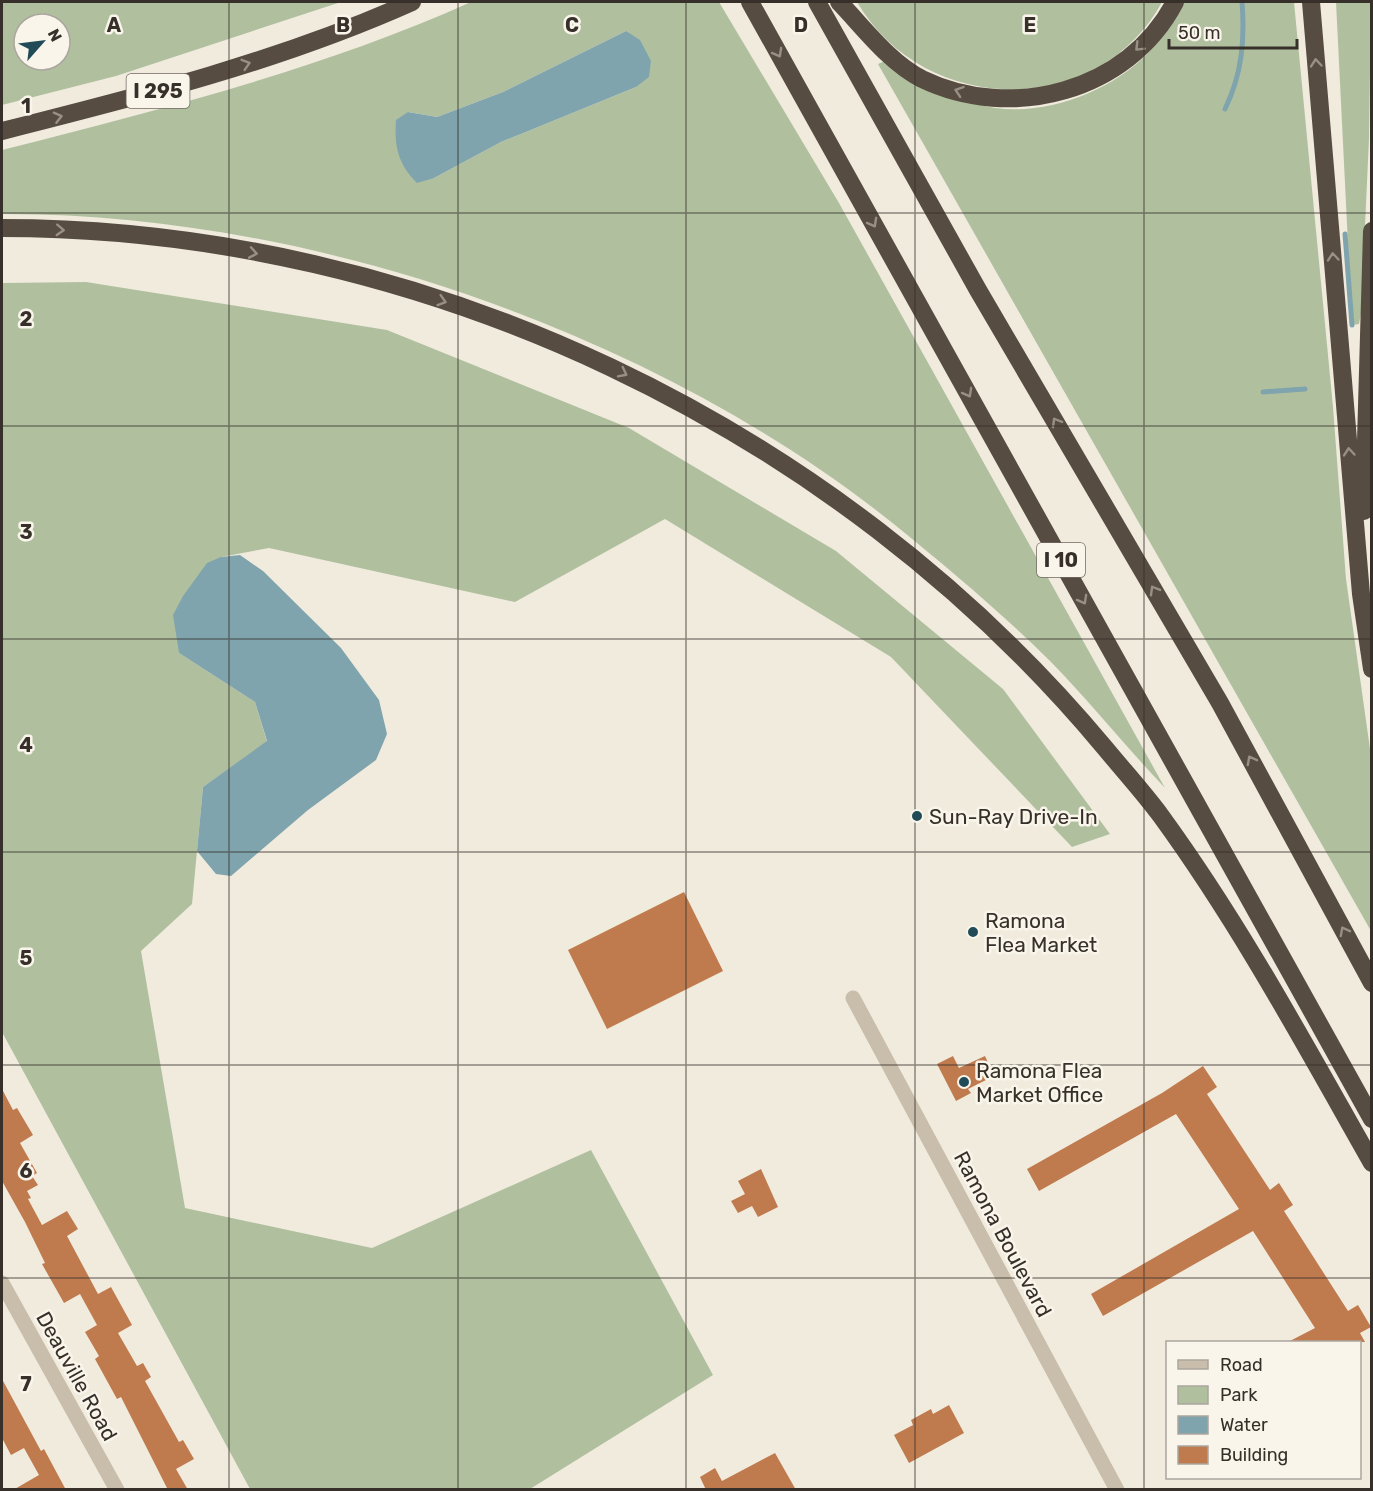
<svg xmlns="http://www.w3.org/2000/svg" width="1373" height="1491" viewBox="0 0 1373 1491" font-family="Rubik,sans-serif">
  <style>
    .green { fill: #b0c09f; fill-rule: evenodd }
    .water { fill: #7fa4ad }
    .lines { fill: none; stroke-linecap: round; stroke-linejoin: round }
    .stream { stroke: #7fa4ad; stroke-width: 5 }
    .building { fill: #bf7b4e }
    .minor { stroke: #c9bdab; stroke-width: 15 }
    .motorway { stroke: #574c41; stroke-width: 18 }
    .oneway { stroke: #989085 }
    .grid { fill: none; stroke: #37302a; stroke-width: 1.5; stroke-opacity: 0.55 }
    .poi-dot { fill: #214b57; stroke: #f9f5eb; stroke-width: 2 }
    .labels { text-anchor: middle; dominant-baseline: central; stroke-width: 5; stroke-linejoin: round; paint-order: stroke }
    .shield { fill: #f9f5eb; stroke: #716b64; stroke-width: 1.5 }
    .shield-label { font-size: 20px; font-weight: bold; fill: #37302a }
    .poi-label { font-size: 21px; fill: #37302a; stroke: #f9f5eb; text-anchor: start }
    .street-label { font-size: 21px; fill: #37302a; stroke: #f9f5eb }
    .grid-label { font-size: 20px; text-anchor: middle; font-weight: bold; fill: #37302a; stroke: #f9f5eb; stroke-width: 5; stroke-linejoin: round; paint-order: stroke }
  </style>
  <rect width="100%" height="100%" fill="#f1ebde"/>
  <path class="green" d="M2 2H341L116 76 2 105ZM24 24H60V60H24Z
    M471 2H719L839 203 1165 788C1126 747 1091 703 1052 663 1003 614 949 569 895 525 655 332 309 213 2 214V150C161 109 320 70 471 2ZM626 31 636 87 501 142 434 178 408 112 437 117 503 92Z
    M857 2H1162C1098 120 924 117 857 2Z
    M1184 2H1294L1333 407 1346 579 1371 756V931L878 64 885 61C914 75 945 94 977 104 1033 121 1107 95 1147 54 1162 38 1173 20 1184 2Z
    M1336 2H1371L1369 139 1361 313 1359 324 1352 325Z
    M86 282 387 330 629 428 836 551 1003 689 1110 834 1072 847 891 657 665 519 515 602 269 548 221 557 179 653 255 702 267 742 203 787 192 904 141 951 185 1208 372 1248 591 1150 713 1375 530 1489H250L2 1032V283Z"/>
  <path class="water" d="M626 31 640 40 651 61 649 77 636 87 501 142 434 178 417 183C398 164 394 146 396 120L408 112 437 117 503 92Z
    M240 555 263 571 341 648 379 700 387 734 376 760 308 810 231 876 216 874 197 851 203 787 267 741 255 702 179 653 173 615 183 596 207 563 221 557Z"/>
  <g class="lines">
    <path class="stream" d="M1225 109C1242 74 1245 40 1242 2
      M1345 234 1352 325
      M1263 392 1305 389"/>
  </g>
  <path class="building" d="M684 892 723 971 607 1029 568 950Z
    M953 1056 959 1068 985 1056 994 1076 968 1089 971 1093 956 1101 937 1064Z
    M1203 1066 1217 1087 1207 1094 1270 1190 1279 1183 1293 1205 1284 1211 1348 1311 1358 1305 1371 1327 1360 1333 1365 1342H1288L1315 1328 1253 1231 1103 1316 1091 1294 1239 1209 1176 1114 1039 1191 1027 1169 1162 1093Z
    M2 1089 13 1110 17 1108 33 1135 20 1143 37 1173 32 1176 38 1185 27 1191 31 1198 28 1199 42 1225 67 1211 78 1229 67 1236 98 1294 111 1287 132 1325 118 1333 137 1366 143 1363 151 1377 145 1381 179 1442 183 1440 194 1459 176 1469 188 1490H168L121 1397 117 1399 95 1359 99 1356 85 1332 97 1325 80 1294 64 1303 42 1264 45 1263 25 1222 2 1181Z
    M761 1169 778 1207 758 1217 752 1206 738 1213 731 1201 745 1194 738 1181Z
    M2 1379 41 1451 44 1449 66 1490H13L39 1475 24 1448 11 1455 2 1438Z
    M949 1405 964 1433 909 1463 894 1435 913 1425 911 1420 931 1409 933 1414Z
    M775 1453 796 1490H706L700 1477 715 1468 722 1481Z"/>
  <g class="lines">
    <path class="minor" d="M853 998 1117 1490
      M2 1283 117 1490"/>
    <path class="motorway" d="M750 2 1372 1119
      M817 2 978 290 1220 703 1372 983
      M839 2C864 28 889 62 922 79 1011 122 1128 92 1175 2
      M1311 2 1361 594 1372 669
      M2 131C141 96 280 61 412 2
      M2 228C422 228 837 426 1105 748 1124 771 1144 793 1161 816 1241 926 1305 1045 1372 1163
      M1364 511 1372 231"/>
  </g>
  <defs><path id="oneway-chevron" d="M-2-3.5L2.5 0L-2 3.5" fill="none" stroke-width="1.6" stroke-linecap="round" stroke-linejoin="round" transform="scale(1.5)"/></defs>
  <g class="oneway">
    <use href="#oneway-chevron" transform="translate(1139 47) rotate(135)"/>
    <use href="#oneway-chevron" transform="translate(778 53) rotate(61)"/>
    <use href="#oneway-chevron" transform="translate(1316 63) rotate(-95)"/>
    <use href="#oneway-chevron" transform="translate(246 64) rotate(-17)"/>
    <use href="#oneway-chevron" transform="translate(959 91) rotate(-161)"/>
    <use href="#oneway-chevron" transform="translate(58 117) rotate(-14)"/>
    <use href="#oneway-chevron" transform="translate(873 223) rotate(61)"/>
    <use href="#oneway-chevron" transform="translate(60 230) rotate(3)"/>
    <use href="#oneway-chevron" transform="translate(253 253) rotate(10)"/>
    <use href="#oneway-chevron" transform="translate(1333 257) rotate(-95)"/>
    <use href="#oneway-chevron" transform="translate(442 301) rotate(17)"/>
    <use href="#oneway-chevron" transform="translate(623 373) rotate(27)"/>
    <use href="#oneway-chevron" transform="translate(968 393) rotate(61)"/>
    <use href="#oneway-chevron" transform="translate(1056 422) rotate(-120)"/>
    <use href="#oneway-chevron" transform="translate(1349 452) rotate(-95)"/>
    <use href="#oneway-chevron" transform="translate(1154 590) rotate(-120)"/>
    <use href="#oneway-chevron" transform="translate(1083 600) rotate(61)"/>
    <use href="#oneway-chevron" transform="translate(1251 760) rotate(-118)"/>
    <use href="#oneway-chevron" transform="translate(1344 931) rotate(-118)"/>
  </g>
  <path class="grid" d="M229 2V1490M458 2V1490M686 2V1490M915 2V1490M1144 2V1490M2 213H1372M2 426H1372M2 639H1372M2 852H1372M2 1065H1372M2 1278H1372"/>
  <g class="poi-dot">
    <circle cx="917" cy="816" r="6"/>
    <circle cx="973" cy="932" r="6"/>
    <circle cx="964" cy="1082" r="6"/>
  </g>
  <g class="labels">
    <g class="shield">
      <rect x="126.5" y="74" width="63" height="34" rx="4.5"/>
      <rect x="1037" y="543" width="48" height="34" rx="4.5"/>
    </g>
    <g class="shield-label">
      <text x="158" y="91">I 295</text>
      <text x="1061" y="560">I 10</text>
    </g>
    <g class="poi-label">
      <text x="929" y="816">Sun-Ray Drive-In</text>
      <text x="985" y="920">Ramona<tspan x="985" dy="24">Flea Market</tspan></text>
      <text x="976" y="1070">Ramona Flea<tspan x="976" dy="24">Market Office</tspan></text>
    </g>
    <g class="street-label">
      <text transform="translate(1003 1234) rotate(62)">Ramona Boulevard</text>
      <text transform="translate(77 1376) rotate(61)">Deauville Road</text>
    </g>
  </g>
  <g class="grid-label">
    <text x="114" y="32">A</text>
    <text x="343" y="32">B</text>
    <text x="572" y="32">C</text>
    <text x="801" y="32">D</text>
    <text x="1030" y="32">E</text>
    <text x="26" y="113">1</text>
    <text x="26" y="326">2</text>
    <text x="26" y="539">3</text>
    <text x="26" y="752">4</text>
    <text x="26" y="965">5</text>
    <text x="26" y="1178">6</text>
    <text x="26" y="1391">7</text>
  </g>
  <rect width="1373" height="1491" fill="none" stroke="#37302a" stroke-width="6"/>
  <rect x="1166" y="1341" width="195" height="138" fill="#f9f5eb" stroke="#aba69e" stroke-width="1.5"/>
  <rect x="1178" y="1360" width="30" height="9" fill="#c9bdab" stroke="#aba69e" stroke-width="1.5"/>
  <text x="1220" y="1371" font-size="18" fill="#37302a">Road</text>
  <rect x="1178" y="1386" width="30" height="18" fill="#b0c09f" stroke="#aba69e" stroke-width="1.5"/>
  <text x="1220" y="1401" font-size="18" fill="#37302a">Park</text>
  <rect x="1178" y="1416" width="30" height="18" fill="#7fa4ad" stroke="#aba69e" stroke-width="1.5"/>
  <text x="1220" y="1431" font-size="18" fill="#37302a">Water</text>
  <rect x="1178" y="1446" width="30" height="18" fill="#bf7b4e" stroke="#aba69e" stroke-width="1.5"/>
  <text x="1220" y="1461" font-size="18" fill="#37302a">Building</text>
  <g transform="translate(42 42) rotate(62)"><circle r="28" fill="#f9f5eb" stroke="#aba69e" stroke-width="1.5"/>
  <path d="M0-4.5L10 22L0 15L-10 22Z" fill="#214b57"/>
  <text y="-9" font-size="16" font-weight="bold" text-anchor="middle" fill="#37302a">N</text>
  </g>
  <path d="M1169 39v9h128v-9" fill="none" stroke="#37302a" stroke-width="3"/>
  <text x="1178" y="39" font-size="18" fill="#37302a" stroke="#f9f5eb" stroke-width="4.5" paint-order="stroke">50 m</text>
</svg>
